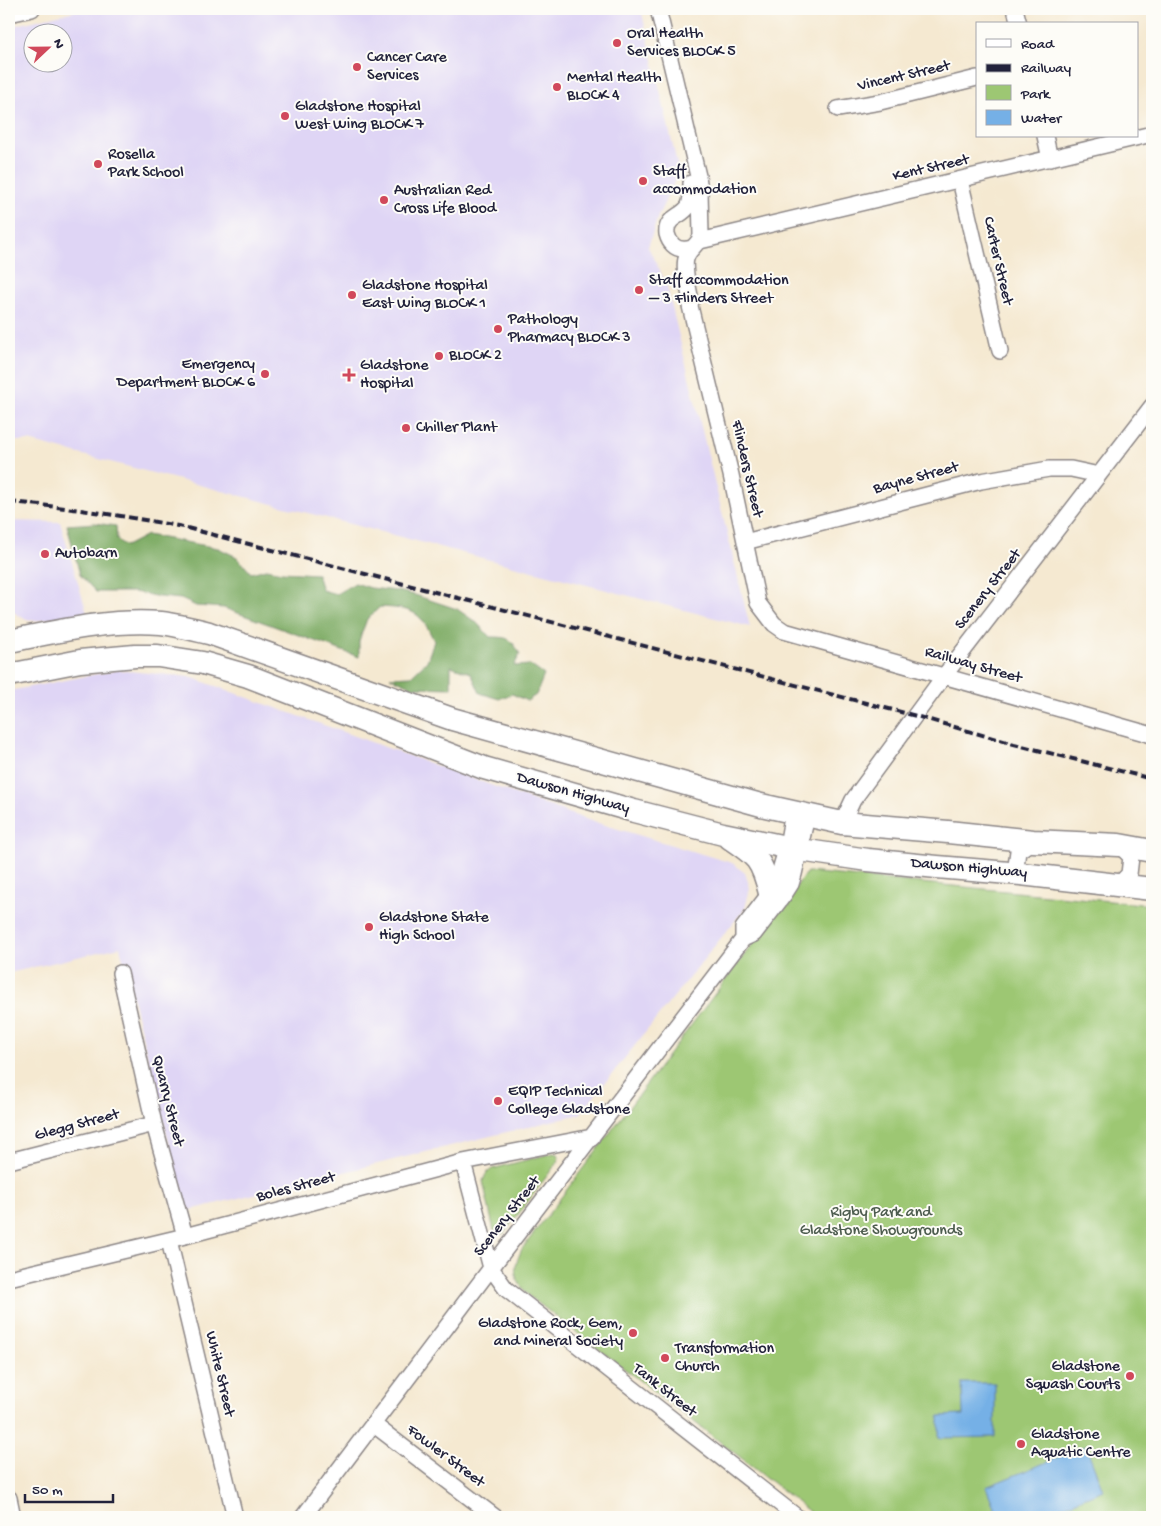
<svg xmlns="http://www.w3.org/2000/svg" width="1161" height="1526" viewBox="0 0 1161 1526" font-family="'Gochi Hand',sans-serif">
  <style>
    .built { fill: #dfd5f5; fill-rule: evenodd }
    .green { fill: #9dc773; stroke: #607457 }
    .forest { fill: #7eac65; stroke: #506750 }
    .water { fill: #75b0e6; stroke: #4c6990 }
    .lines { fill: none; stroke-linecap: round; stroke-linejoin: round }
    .minor-casing { stroke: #8c8686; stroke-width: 18 }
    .highway-casing { stroke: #8c8686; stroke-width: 25 }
    .minor { stroke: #fff; stroke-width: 15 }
    .highway { stroke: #fff; stroke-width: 22 }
    .rail { stroke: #22223b; stroke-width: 4; stroke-dasharray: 8 4; stroke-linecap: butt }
    .poi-dot { fill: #d1495b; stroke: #fdfcf7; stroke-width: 2 }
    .labels { text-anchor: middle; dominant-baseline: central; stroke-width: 4; stroke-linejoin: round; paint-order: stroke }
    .poi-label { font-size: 16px; fill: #22223b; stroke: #fdfcf7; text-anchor: start }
    .street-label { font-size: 16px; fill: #22223b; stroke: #fdfcf7 }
    .park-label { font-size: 16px; fill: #4d5c4f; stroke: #fdfcf7 }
  </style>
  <rect width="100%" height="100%" fill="#fdfcf7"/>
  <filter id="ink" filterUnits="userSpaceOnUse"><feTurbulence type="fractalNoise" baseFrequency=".02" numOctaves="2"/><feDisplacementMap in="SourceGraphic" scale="10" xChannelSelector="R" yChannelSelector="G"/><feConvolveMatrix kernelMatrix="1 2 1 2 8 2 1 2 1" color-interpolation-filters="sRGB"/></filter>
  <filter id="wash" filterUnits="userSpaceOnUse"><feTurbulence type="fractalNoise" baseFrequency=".0096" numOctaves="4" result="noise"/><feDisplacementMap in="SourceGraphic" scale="20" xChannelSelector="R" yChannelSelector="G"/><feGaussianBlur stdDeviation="1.12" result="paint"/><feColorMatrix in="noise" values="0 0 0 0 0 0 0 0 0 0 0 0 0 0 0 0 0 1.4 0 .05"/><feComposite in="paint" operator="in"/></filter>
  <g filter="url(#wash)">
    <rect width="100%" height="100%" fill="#f5e9d1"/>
    <path class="built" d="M83 9H572V11L580 9H641L679 172 658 216 648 247 666 283 750 627 29 441H9V27ZM32 32H62V62H32Z
      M9 521 60 522 87 613 35 621 23 618 9 609Z
      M118 670 190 677 588 820 732 863 745 873 750 888 745 908 580 1114 186 1211 120 947 9 973V691Z"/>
    <path class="green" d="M807 872 1152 905V1517H816L740 1457 529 1296C513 1278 512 1271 522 1249Z
      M553 1153 558 1154 559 1158 556 1164 504 1233 501 1234 496 1233 494 1231 483 1181 486 1174 492 1169Z"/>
    <path class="forest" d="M95 523 116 526 117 540 126 546 147 535 218 548 237 557 251 573 266 569 282 572 317 574 322 590 336 594 355 583 371 588 397 591 415 595 457 609 477 623 490 637C509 637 511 638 520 654L514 666 530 665 544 675 536 695 527 701 512 694 499 699 480 693 471 673 451 666V688L413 687 390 677 411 676 427 661 434 641C420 610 413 609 380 607L367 619 359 641V657L224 608 196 606 181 599 160 597 134 592H96L80 575 67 525Z"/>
    <path class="water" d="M962 1383H995V1437L939 1438V1416L963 1415Z
      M1086 1446 1103 1490 1037 1517H998L986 1487Z"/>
  </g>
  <g filter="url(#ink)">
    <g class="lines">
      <g class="minor-casing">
        <path id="minor" d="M658 9 698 176 700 190 701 236C698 245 690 248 687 256 682 266 689 289 691 301L690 306 731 475 758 603 774 624 784 631 1152 735
          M1015 9 1019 24
          M9 14 32 9
          M838 109 880 102 977 78
          M1045 136 1050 159
          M960 180 1000 351
          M691 183C691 190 692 201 688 207 681 217 665 218 667 234 668 238 670 242 673 245 678 250 685 250 692 248
          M700 241 1152 134
          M745 542 981 481 1049 469H1071L1099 475
          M842 823 853 800 944 676 1152 406
          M1119 845 1131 857 1129 874 1119 884
          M1021 874 1016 866 1018 851 1033 841
          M743 939V928L770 893 779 874 787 846 793 812
          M120 973 154 1124 185 1236
          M9 1161 21 1158 154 1124
          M463 1162 491 1268 506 1289 797 1517
          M169 1240 235 1517
          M9 1278 185 1236 463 1162 592 1137
          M373 1424 495 1517
          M9 1498 13 1517
          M303 1517 491 1268 743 939 754 934 784 895 791 884 794 874 807 816"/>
      </g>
      <g class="highway-casing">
        <path id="highway" d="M9 641C59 631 109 619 161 623 177 625 193 629 209 633L452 719 761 805 842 823 948 832 1033 841 1119 845 1152 851
          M9 675 80 661 135 656H158L203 663 248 676 484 768 634 811 723 834 800 850 868 860 937 867 1021 874 1152 889
          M730 838C757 856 762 860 770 893"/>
      </g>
      <use href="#minor" class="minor"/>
      <use href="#highway" class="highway"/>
      <path class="rail" d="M9 502C68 507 125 516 183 527L916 716 1014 744 1152 779"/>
    </g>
  </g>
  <g class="poi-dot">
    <circle cx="617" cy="43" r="5"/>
    <circle cx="357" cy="67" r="5"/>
    <circle cx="557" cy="87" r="5"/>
    <circle cx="285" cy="116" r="5"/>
    <circle cx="98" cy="164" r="5"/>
    <circle cx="643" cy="181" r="5"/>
    <circle cx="384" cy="200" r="5"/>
    <circle cx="639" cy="290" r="5"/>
    <circle cx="352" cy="295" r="5"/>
    <circle cx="498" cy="329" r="5"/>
    <circle cx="439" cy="356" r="5"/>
    <circle cx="265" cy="374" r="5"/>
    <path d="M346.5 367.5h5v5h5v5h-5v5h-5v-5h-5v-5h5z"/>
    <circle cx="406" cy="428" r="5"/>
    <circle cx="45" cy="554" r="5"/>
    <circle cx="369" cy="927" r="5"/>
    <circle cx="498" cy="1101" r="5"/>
    <circle cx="633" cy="1333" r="5"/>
    <circle cx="665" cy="1358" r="5"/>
    <circle cx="1130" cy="1376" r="5"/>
    <circle cx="1021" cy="1444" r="5"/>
  </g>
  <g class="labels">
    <g class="poi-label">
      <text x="627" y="34">Oral Health<tspan x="627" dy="18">Services BLOCK 5</tspan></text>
      <text x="367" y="58">Cancer Care<tspan x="367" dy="18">Services</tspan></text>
      <text x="567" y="78">Mental Health<tspan x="567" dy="18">BLOCK 4</tspan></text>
      <text x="295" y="107">Gladstone Hospital<tspan x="295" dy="18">West Wing BLOCK 7</tspan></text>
      <text x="108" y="155">Rosella<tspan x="108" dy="18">Park School</tspan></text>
      <text x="653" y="172">Staff<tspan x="653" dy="18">accommodation</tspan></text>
      <text x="394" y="191">Australian Red<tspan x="394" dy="18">Cross Life Blood</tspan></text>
      <text x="649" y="281">Staff accommodation<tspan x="649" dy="18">– 3 Flinders Street</tspan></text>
      <text x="362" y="286">Gladstone Hospital<tspan x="362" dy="18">East Wing BLOCK 1</tspan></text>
      <text x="508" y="320">Pathology<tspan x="508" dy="18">Pharmacy BLOCK 3</tspan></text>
      <text x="449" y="356">BLOCK 2</text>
      <text x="255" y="365" text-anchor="end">Emergency<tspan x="255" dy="18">Department BLOCK 6</tspan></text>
      <text x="360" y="366">Gladstone<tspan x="360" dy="18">Hospital</tspan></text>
      <text x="416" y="428">Chiller Plant</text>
      <text x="55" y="554">Autobarn</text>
      <text x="379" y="918">Gladstone State<tspan x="379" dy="18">High School</tspan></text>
      <text x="508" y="1092">EQIP Technical<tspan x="508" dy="18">College Gladstone</tspan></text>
      <text x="623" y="1324" text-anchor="end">Gladstone Rock, Gem,<tspan x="623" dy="18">and Mineral Society</tspan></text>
      <text x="675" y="1349">Transformation<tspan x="675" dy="18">Church</tspan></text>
      <text x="1120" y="1367" text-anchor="end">Gladstone<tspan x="1120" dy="18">Squash Courts</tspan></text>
      <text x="1031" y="1435">Gladstone<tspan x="1031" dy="18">Aquatic Centre</tspan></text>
    </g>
    <g class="street-label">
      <text transform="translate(904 77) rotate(-13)">Vincent Street</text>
      <text transform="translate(931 169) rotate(-13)">Kent Street</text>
      <text transform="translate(997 261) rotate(77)">Carter Street</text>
      <text transform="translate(746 469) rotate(77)">Flinders Street</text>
      <text transform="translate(916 479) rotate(-15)">Bayne Street</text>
      <text transform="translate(989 590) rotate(-52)">Scenery Street</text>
      <text transform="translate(973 666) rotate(16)">Railway Street</text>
      <text transform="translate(573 794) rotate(16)">Dawson Highway</text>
      <text transform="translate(969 869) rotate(5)">Dawson Highway</text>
      <text transform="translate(167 1101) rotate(76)">Quarry Street</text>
      <text transform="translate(77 1126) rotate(-15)">Glegg Street</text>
      <text transform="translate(296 1188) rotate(-15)">Boles Street</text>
      <text transform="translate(508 1217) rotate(-52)">Scenery Street</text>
      <text transform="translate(219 1374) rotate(77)">White Street</text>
      <text transform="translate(664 1391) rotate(38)">Tank Street</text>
      <text transform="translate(445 1457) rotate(37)">Fowler Street</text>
    </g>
    <g class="park-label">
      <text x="881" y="1213">Rigby Park and<tspan x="881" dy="18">Gladstone Showgrounds</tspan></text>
    </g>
  </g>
  <rect width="1161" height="1526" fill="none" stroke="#fdfcf7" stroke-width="30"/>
  <rect x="976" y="22" width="162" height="115" fill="#fdfcf7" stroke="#a5a5ac"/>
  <rect x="986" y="39" width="25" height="8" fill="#ffffff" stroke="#a5a5ac"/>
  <text x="1021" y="48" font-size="15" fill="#22223b">Road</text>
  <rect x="986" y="64" width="25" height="8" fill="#22223b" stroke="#a5a5ac"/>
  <text x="1021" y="72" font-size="15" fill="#22223b">Railway</text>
  <rect x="986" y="85" width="25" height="15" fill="#9dc773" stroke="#a5a5ac"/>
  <text x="1021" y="98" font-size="15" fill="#22223b">Park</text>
  <rect x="986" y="110" width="25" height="15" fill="#75b0e6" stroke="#a5a5ac"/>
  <text x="1021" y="122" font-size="15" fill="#22223b">Water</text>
  <g transform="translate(48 48) rotate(68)"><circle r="24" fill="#fdfcf7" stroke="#a5a5ac"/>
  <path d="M0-4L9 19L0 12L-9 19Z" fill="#d1495b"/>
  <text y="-8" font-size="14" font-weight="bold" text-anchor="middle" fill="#22223b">N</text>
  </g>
  <path d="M25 1494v8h88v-8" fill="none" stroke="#22223b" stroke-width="2.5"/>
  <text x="32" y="1494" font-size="15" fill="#22223b" stroke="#fdfcf7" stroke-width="4" paint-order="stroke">50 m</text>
</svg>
